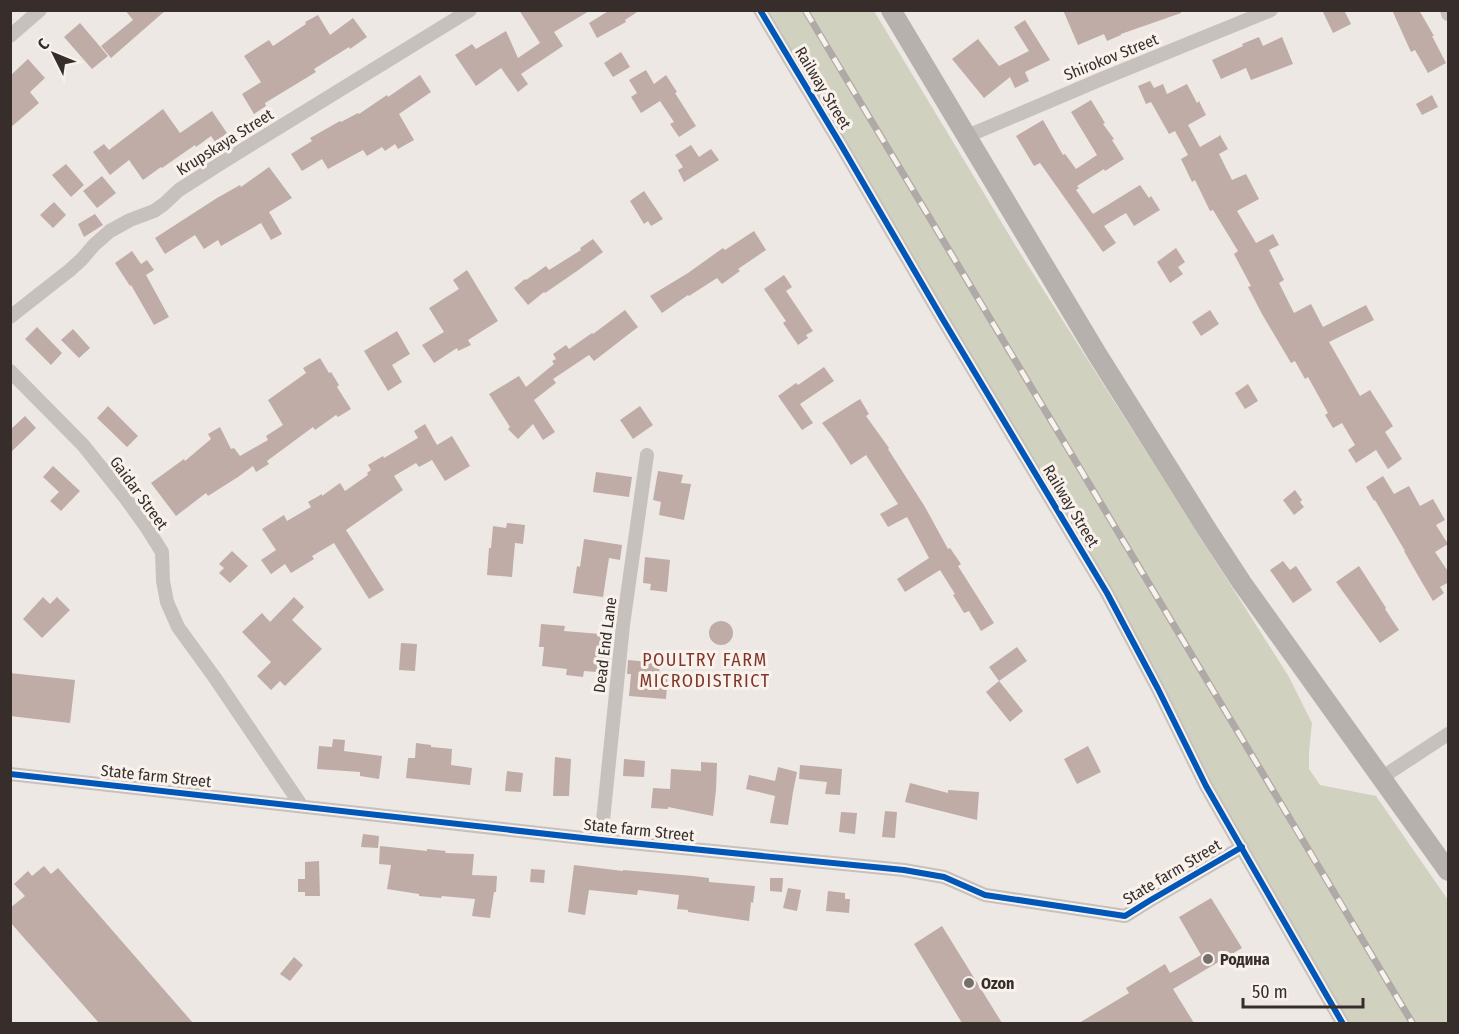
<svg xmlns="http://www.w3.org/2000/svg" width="1459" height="1034" viewBox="0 0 1459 1034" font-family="'Fira Sans Condensed',sans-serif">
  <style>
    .green { fill: #d0d1bf }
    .building { fill: #bfaca7 }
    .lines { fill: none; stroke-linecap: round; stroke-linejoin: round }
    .street { stroke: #c7c1bd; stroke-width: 14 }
    .secondary { stroke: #b7b1ad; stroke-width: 20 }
    .rail-casing { stroke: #afaaa7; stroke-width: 7 }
    .rail { stroke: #f9f2ec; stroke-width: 4.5; stroke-dasharray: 14; stroke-linecap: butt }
    .cycleway-casing { stroke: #f9f2ec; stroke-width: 10 }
    .cycleway { stroke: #0057b8; stroke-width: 6 }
    .poi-dot { fill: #776f6c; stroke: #f9f2ec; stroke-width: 2 }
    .labels { text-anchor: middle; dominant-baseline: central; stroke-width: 6; stroke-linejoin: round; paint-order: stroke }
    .street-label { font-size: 16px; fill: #372e2b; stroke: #f9f2ec }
    .poi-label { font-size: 16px; font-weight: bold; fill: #372e2b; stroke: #f9f2ec; text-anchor: start }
    .neighbourhood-label { font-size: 18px; letter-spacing: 1.5px; fill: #80372a; stroke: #f9f2ec }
  </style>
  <rect width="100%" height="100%" fill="#ede8e4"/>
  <path class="green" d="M760 11H874L1020 253 1289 677 1312 723 1309 752V769L1320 785 1376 796 1448 900V1023H1343L1158 689Z"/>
  <path class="building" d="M125 10H166L111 58 101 46 133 20Z
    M519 10H591L554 32 563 46 521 74 528 84 518 92 501 68 476 86 455 55 472 44 476 49 506 31 518 58 540 43Z
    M610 10H640L625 20 626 22 597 38 589 23Z
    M1063 10H1181V13L1121 34V35L1107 41 1104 34 1078 45Z
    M1322 10H1344L1351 24 1333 33Z
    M1392 10H1419L1434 36H1432L1446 63 1428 73 1415 50 1411 52Z
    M318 15 330 35 353 18 367 37 350 49 349 47 314 69 316 72 265 103 266 106 254 114 242 94 261 82 244 56 269 40 273 46 306 24 305 22Z
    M1025 20 1050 60 1025 72 1029 81 1015 88 1010 77 984 98 952 59 978 39 999 66 1029 51 1014 27Z
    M80 23 108 56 92 69 64 37Z
    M1259 37 1263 46 1282 37 1293 64 1251 80 1246 68 1221 79 1212 60 1243 46 1242 44Z
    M621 52 630 67 613 77 604 63Z
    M28 59 45 78 30 92 39 103 10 128V76Z
    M646 70 654 84 666 75 677 92 675 93 696 126 679 137 670 124 674 122 660 101 641 113 631 97 637 93 629 80Z
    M420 75 431 92 399 114 414 140 398 149 395 144 385 151 382 147 367 156 363 150 328 169 322 159 302 171 291 154 312 141 310 138 340 121 341 122 358 113 359 114 387 95 388 97Z
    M1150 81 1154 88 1163 84 1167 94 1187 84 1197 103 1199 101 1206 115 1188 125 1200 147 1221 135V137L1228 149 1219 154 1232 180 1246 174 1259 199 1237 211 1256 243 1273 234 1279 245 1269 250 1284 280 1279 283 1294 313 1311 304 1323 327 1366 305 1374 320 1329 342 1360 396 1370 390 1393 426 1385 432 1402 459 1388 469 1376 450 1356 463 1348 450 1355 445 1342 423 1333 428 1325 415 1328 413 1308 377 1305 379 1295 361 1291 363 1262 314 1248 287 1251 286 1234 254 1238 251 1213 210 1210 211 1195 180 1192 182 1181 159 1188 155 1175 131 1169 134 1151 102 1146 104 1138 86Z
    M1432 95 1438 107 1422 115 1416 104Z
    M1091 100 1105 123 1103 124 1114 139 1112 140 1124 159 1105 171 1104 169 1077 186 1079 188 1076 190 1093 214 1140 185 1149 198 1151 196 1160 210 1134 226 1126 213 1104 226 1116 243 1103 252 1040 163 1034 166 1016 136 1043 120 1063 155 1065 154 1076 169 1097 155 1071 112Z
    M163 109 180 133 212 111 227 133 215 142 211 136 196 147 195 145 162 168 161 167 143 180 129 160 110 175 93 152 104 144 109 150Z
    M691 145 699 157 711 149 719 160 684 182 678 170 683 167 675 155Z
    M66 164 84 185 71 197 52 175Z
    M269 167 292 198 269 212 282 234 271 240 261 223 221 246 218 240 204 249 195 235 165 254 155 238 217 198 240 185 241 187Z
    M102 176 116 193 97 208 83 191Z
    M644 191 663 219 651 226 648 221 644 224 630 201Z
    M54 202 66 215 53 228 40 215Z
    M95 214 103 225 84 237 78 224Z
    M754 231 766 250 738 269 740 271 722 284 717 278 689 296 688 295 662 313 650 296 688 273 723 248 725 250Z
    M593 239 603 252 577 271 545 293 544 292 528 305 514 288 525 279 526 280 546 266 549 270 581 250 580 248Z
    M1176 248 1185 262 1178 267 1183 274 1170 283 1157 262Z
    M132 251 141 264 147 260 154 270 146 275 169 317 154 325 131 285 130 286 115 263Z
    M467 270 498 321 468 340 471 345 458 351 457 348 434 363 422 345 444 332 429 308 459 289 453 280Z
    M784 275 792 287 786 291 813 331 806 335 808 338 798 345 783 323 786 321 764 289Z
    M625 310 638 327 594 361 589 355 553 379 556 383 534 400 555 432 543 440 533 424 518 439 508 429 510 427 489 394 519 376 526 387 554 364 552 361 556 359 553 354 566 345 569 349 592 333 593 334Z
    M1210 310 1219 324 1201 336 1192 322Z
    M37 327 62 353 51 365 25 339Z
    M73 329 90 348 79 358 61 340Z
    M397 331 410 354 392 365 402 382 388 391 364 351Z
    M320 358 329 373 331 372 339 385 337 387 351 409 338 417 336 415 315 430 313 427 267 461 269 464 256 472 253 466 238 477 208 496 206 493 176 516 151 483 184 459 185 461 211 439 208 434 220 427 231 449 234 448 240 456 268 440 266 436 283 425 268 400 306 373 303 368Z
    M824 367 834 381 800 404 813 423 802 430 778 396 796 383 798 385Z
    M1248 384 1258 401 1245 409 1235 393Z
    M860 399 869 414 866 416 889 448 888 449 925 507 948 549 950 548 961 564 958 566 994 623 981 631 969 611 964 613 953 595 955 594 940 570 905 592 897 579 929 558 907 517 888 527 880 514 898 504 866 455 851 465 832 436 822 423Z
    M108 406 138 436 127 447 97 418Z
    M640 406 653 425 633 439 620 420Z
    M25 416 36 428 10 453V430Z
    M425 424 437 445 452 436 470 466 445 481 432 460 419 467 416 463 394 476 403 490 346 530 384 590 369 599 334 543 312 556 314 559 291 573 285 564 271 574 261 560 276 550 262 529 284 515 287 521 311 507 308 502 322 494V496L340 483 345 491 368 475 367 473 371 470 368 465 383 456 384 458 418 438 414 431Z
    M53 466 80 491 61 511 50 501 59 492 43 477Z
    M658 471 683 475 681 483 691 484 684 520 659 515 661 502 653 500Z
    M596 472 632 477 629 497 593 492Z
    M1383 476 1394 494 1409 486 1420 506 1433 499 1445 520 1436 525 1448 544 1435 552 1449 573V582L1440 587 1444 593 1433 601 1420 579 1404 551H1405L1375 500 1374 501 1366 487Z
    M1295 490 1302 500 1300 502 1304 507 1294 515 1283 500Z
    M507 523 525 525 523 544 515 543 512 577 487 575 489 548H491L493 526 506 528Z
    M584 539 622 545 620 560 609 558 603 597 573 593 577 566 580 567Z
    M232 551 248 566 230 583 219 573 224 568 219 564Z
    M645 557 670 560 667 592 650 590 651 584 643 583Z
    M1283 561 1290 570 1296 566 1312 590 1293 603 1270 570Z
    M1359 566 1386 608 1385 609 1399 630 1380 643 1336 582Z
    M43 597 50 604 57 597 70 610 42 638 23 619Z
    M294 597 304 607 292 620 322 649 285 686 280 681 271 690 257 676 271 662 242 632 262 613 270 622Z
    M709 633a12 12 0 1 1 24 0a12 12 0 1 1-24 0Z
    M541 624 565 626 564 631 612 635 609 673 584 671 583 677 566 675 567 669 542 666 544 647H539Z
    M401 643 417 644 415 671 399 670Z
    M1017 647 1027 661 999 681 989 667Z
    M628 660 660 663 659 673H668L666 699 629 696 631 674H627Z
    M10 673 75 680 70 723 10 716Z
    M999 681 1023 711 1010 722 986 692Z
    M333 739 345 740 344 751 382 756 379 779 360 776V772L317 769 319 746 332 747Z
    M416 743 431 745V747L452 749 451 765 472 768 470 785 406 778 408 758H415Z
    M1088 746 1101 772 1077 784 1064 759Z
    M555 757 571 759 569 796H553Z
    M624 759 645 761 644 777 623 776Z
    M701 762 717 763 716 790 713 816 668 807V809L651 808 653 788 670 789 671 769 701 771Z
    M800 765 842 769 840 795 825 794 827 782 799 779Z
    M778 767 797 772 793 792 788 825 770 823 775 796 746 789 749 775 775 781Z
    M507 771 523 773 521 792 505 791Z
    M910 783 948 793V790L979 792 977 820 905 802Z
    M885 811 897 812 895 838 882 837Z
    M841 812 857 813 855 834 839 832Z
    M363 834 379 836 378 848 361 847Z
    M380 846 427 851V849L446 851 445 853 474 854 472 875 497 876 496 892H494L490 918 472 916 475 899 442 896 441 898 419 896V894L387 889 391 865 379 864Z
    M319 861 320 896H305V892H298V879H305V862Z
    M574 865 623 871V870L693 876 709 878V882L755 886 753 903 751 902 749 921 688 912V910L677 909 679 895 638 890 637 895 589 890 585 915 568 912Z
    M44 866 51 874 58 868 193 1023H99L10 922V908L25 896 14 884 28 871 32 876Z
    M531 869 545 870 544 883 530 882Z
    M770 878H783L782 892 770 891Z
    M788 888 801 890 797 911 783 908Z
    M828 891 845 893V899H850L849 913 826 911Z
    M1211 898 1242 948 1173 989 1194 1023H1079L1129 993 1126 988 1165 964 1170 973 1201 955 1179 917Z
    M942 926 1002 1023H962L914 944Z
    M294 957 303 965 290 981 280 974Z"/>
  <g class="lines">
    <path class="street" d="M760 10 841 145 942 318 1107 593 1158 689 1206 786 1343 1024
      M1447 10 1448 14
      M10 36 40 10
      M965 137 1104 78 1271 10
      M10 317 70 270 82 259 94 245 110 231 130 220 154 211 164 204 179 190 218 165 470 10
      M10 371 83 445 124 496 147 528 162 552 163 581 167 602 178 627 215 678 301 805
      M10 774 601 840 904 870 944 877 985 895 1125 916 1149 901 1242 847
      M1381 778 1448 734
      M601 840 623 625 647 455"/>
    <path class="secondary" d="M891 10 1097 354 1208 531 1242 583 1448 871"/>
    <g class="rail-casing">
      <path id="rail" d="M805 10 1413 1024"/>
    </g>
    <use href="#rail" class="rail"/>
    <g class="cycleway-casing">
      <path id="cycleway" d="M760 10 841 145 942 318 1107 593 1158 689 1206 786 1343 1024
        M10 774 601 840 904 870 944 877 985 895 1125 916 1149 901 1242 847"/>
    </g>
    <use href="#cycleway" class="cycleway"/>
  </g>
  <g class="poi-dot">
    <circle cx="1208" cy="959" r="6"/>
    <circle cx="969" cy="983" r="6"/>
  </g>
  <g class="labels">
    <g class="street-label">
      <text transform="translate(1111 57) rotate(-22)">Shirokov Street</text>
      <text transform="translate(823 88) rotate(59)">Railway Street</text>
      <text transform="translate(225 142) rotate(-32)">Krupskaya Street</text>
      <text transform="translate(139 493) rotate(54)">Gaidar Street</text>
      <text transform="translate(1071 506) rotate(59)">Railway Street</text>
      <text transform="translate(605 645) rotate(-83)">Dead End Lane</text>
      <text transform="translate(156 776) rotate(6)">State farm Street</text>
      <text transform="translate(639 830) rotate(6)">State farm Street</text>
      <text transform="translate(1172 872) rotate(-31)">State farm Street</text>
    </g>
    <g class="poi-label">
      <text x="1220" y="959">Родина</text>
      <text x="981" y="983">Ozon</text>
    </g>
    <g class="neighbourhood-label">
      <text x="705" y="660">POULTRY FARM<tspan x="705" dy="21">MICRODISTRICT</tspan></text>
    </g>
  </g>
  <rect width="1459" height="1034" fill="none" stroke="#372e2b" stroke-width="24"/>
  <g transform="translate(54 54) rotate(313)" stroke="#f9f2ec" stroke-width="4.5" paint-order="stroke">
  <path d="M0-4.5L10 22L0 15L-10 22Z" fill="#372e2b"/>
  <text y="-9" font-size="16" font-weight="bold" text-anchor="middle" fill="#372e2b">С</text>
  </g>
  <path d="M1243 998v9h120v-9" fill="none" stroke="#372e2b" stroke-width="3"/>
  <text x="1252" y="998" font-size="18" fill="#372e2b" stroke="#f9f2ec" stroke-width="4.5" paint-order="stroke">50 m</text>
</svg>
